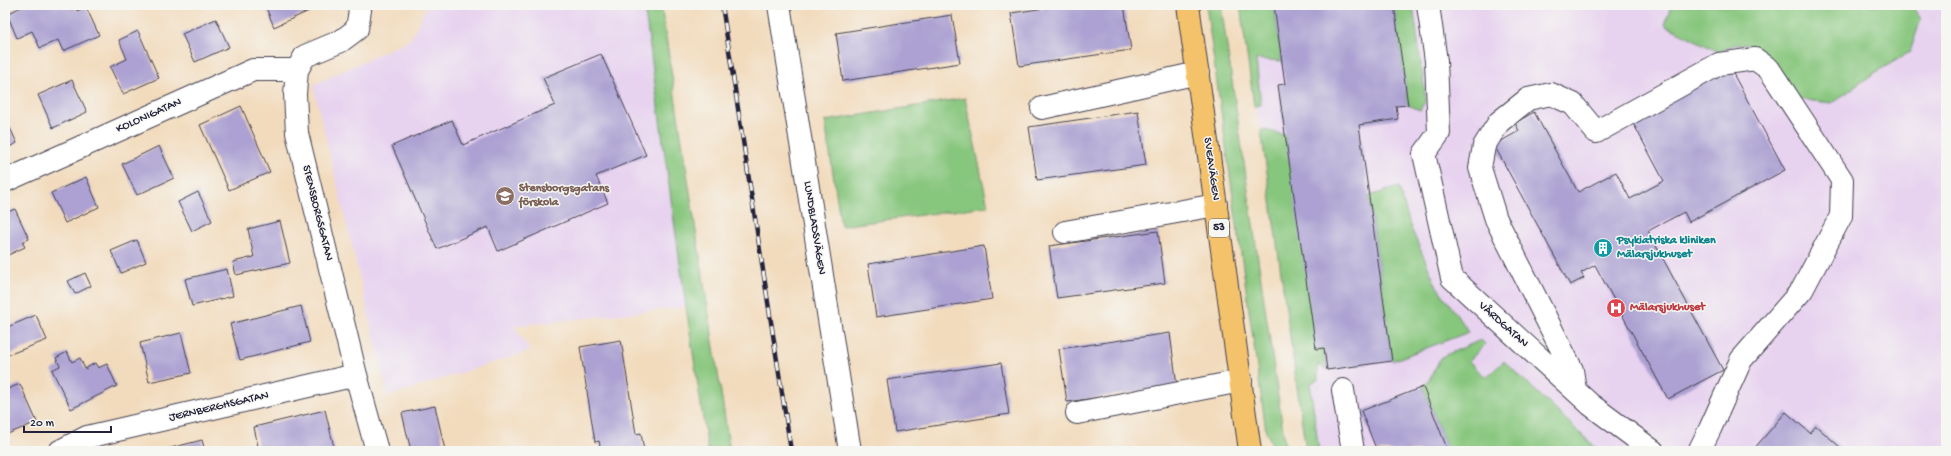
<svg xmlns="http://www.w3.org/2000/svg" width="1951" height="456" viewBox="0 0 1951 456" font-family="'Gochi Hand',sans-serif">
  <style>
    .built { fill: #e7d2ef }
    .green { fill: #87c67d; stroke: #54745c }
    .building { fill: #aca1d2 }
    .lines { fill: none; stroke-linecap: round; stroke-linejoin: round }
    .minor-casing { stroke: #413e4e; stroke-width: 24 }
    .major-casing { stroke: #413e4e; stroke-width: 24 }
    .minor { stroke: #fff; stroke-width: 22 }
    .major { stroke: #f4c26a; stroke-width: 22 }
    .rail-casing { stroke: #22223b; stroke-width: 4.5 }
    .rail { stroke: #f6f6f2; stroke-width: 3; stroke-dasharray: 9; stroke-linecap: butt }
    .labels { text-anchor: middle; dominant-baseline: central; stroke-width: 3; stroke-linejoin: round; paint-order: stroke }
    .shield { fill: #f6f6f2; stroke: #626272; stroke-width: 1 }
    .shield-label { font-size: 11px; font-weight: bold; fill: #22223b }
    .street-label { font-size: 12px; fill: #22223b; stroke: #f6f6f2 }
    .education-label { font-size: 12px; font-weight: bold; fill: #785e54; stroke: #f6f6f2; text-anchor: start }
    .culture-label { font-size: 12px; font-weight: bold; fill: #0d838f; stroke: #f6f6f2; text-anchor: start }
    .health-label { font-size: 12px; font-weight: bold; fill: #be3a42; stroke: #f6f6f2; text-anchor: start }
  </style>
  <rect width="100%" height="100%" fill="#f6f6f2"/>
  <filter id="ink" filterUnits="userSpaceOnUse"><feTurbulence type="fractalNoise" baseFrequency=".025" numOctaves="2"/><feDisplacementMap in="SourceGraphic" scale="8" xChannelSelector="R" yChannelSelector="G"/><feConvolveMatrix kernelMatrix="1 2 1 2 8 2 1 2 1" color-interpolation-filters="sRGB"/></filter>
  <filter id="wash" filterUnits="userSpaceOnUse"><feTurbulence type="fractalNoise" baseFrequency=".012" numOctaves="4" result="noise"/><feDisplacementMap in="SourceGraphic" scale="16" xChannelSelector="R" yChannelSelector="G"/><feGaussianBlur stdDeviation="0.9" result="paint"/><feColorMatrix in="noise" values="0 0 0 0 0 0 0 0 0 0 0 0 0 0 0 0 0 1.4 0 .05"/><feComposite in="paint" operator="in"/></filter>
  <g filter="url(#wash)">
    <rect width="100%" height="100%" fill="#f2dbbd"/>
    <path class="built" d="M427 5H644L686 307 514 326 530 351 388 396 313 85 411 39Z
      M1240 5H1946V451H1305L1261 130 1254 106Z"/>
    <path class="green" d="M644 5H661L730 451H708L686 307Z
      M1206 5H1221L1286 451H1275L1266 431Z
      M1240 5H1274L1282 61 1256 59 1261 105 1254 106Z
      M1394 5H1413L1426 100 1420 110 1408 105Z
      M1671 5H1911L1921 19 1910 52 1873 74 1832 103 1796 99C1781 74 1771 41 1736 44 1731 45 1724 50 1719 52L1665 25Z
      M965 98 988 206 841 226 825 121Z
      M1261 130H1265L1285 135 1327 370 1318 364V380L1310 383 1319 451H1306Z
      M1399 187 1411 228 1436 285 1469 332 1392 361 1369 196Z
      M1481 340 1485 344 1469 361 1486 378 1504 361 1599 451H1448L1423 387 1429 380 1441 357Z"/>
    <g id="blocks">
      <path class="building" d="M20 5H75L77 11 86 7 99 35 63 51 58 40 40 48 32 31 17 38 7 14 21 7Z
        M265 5H309L311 10 274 27Z
        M1066 5H1124L1131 50 1019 66 1011 13Z
        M1274 5H1394L1408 105 1396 106 1398 119 1359 125 1392 361 1327 370 1324 348 1316 349 1278 85 1285 84Z
        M952 15 960 63 843 81 836 33Z
        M216 19 229 47 195 62 182 34Z
        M138 31 159 78 123 94 110 67 127 59 119 40Z
        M601 54 646 155 596 176 608 203 498 251 488 227 437 249 392 146 452 120 463 145 555 105 543 78Z
        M1730 68 1785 170 1689 222 1684 212 1648 231 1723 370 1668 399 1595 265 1581 273 1584 278 1570 285 1494 145 1519 131 1515 123 1534 112 1578 192 1616 172 1630 199 1664 181 1632 121Z
        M72 80 87 112 53 128 38 95Z
        M241 106 270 172 229 190 200 125Z
        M1138 111 1146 165 1037 180 1029 127Z
        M5 117 17 143 5 149Z
        M159 146 174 178 137 195 122 164Z
        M86 177 99 207 65 223 51 193Z
        M198 192 212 221 192 231 178 202Z
        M15 209 29 239 22 242 25 247 6 256 5 213Z
        M280 221 290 263 236 275 233 262 254 257 248 229Z
        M1158 231 1165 283 1057 298 1049 246Z
        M137 240 146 262 121 273 111 251Z
        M984 246 992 299 876 317 868 264Z
        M227 269 233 296 192 306 185 279Z
        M85 273 91 286 75 294 68 281Z
        M301 306 310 342 240 360 230 324Z
        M36 315 47 340 5 356V328Z
        M181 333 191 373 149 382 140 343Z
        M1170 333 1177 386 1067 402 1059 349Z
        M621 340 636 434 641 433 644 451H601L599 441 595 442 580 347Z
        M67 352 72 362 80 358 85 369 95 363 98 368 107 364 117 386 71 409 52 370 60 366 56 358Z
        M1001 363 1009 414 895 432 887 380Z
        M20 384 37 422 5 435V390Z
        M1423 387 1448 451H1377L1361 411Z
        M435 406 445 450 411 451 402 413Z
        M325 410 335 451H259L254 427Z
        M1786 412 1810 433 1816 426 1840 447 1837 451H1752Z
        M202 440 205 451H163V450Z"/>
    </g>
  </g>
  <g filter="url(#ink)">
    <use href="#blocks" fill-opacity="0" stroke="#413e4e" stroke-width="1"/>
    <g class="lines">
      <g class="minor-casing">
        <path id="minor" d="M358 5 360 10 357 29 341 41 305 56 297 70 295 94 297 133 356 375 377 451
          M779 5 850 451
          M1428 5 1436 61 1439 133 1424 154 1452 278 1591 405 1653 451
          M1042 108 1198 73
          M5 181 253 70H297
          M1065 232 1216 205
          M1343 390 1353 451
          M1575 390 1572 370 1496 219 1480 168 1484 146 1499 122 1528 99 1551 94 1573 104 1596 132 1719 64 1755 59 1769 69 1842 180 1841 216 1802 290 1741 360 1710 429 1699 451
          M1077 413 1241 381
          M60 451 87 437 356 375"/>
      </g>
      <g class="major-casing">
        <path id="major" d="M1188 5 1250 451"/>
      </g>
      <use href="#minor" class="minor"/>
      <use href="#major" class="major"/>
      <g class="rail-casing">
        <path id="rail" d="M722 5 791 451"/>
      </g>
      <use href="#rail" class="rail"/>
    </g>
  </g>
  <defs>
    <g id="school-disc" transform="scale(1)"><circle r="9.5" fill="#8d6e63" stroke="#f6f6f2"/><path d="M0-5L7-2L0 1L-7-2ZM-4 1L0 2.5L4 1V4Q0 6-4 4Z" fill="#fff"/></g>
    <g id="building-disc" transform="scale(1)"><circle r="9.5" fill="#0f9aa8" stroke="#f6f6f2"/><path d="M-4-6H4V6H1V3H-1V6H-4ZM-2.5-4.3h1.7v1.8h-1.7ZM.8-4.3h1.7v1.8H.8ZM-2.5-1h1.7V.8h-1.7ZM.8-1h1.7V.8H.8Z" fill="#fff"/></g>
    <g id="hospital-disc" transform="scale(1)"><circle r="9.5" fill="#e0444e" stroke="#f6f6f2"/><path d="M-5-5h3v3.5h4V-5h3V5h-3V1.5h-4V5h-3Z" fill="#fff"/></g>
  </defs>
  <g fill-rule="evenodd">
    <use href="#school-disc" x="505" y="196"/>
    <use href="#building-disc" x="1603" y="248"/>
    <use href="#hospital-disc" x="1616" y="308"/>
  </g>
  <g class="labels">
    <rect class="shield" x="1209" y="219" width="20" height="18" rx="3"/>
    <g class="shield-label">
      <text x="1219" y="228">53</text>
    </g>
    <g class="street-label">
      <text transform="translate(149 116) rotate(-24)">KOLONIGATAN</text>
      <text transform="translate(1211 169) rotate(82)">SVEAVÄGEN</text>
      <text transform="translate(317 213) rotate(76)">STENSBORGSGATAN</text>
      <text transform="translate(814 228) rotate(81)">LUNDBLADSVÄGEN</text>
      <text transform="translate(1503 325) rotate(42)">VÅRDGATAN</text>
      <text transform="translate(219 407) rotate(-13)">JERNBERGHSGATAN</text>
    </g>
    <g class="education-label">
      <text x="519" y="189">Stensborgsgatans<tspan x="519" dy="14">förskola</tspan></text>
    </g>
    <g class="culture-label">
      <text x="1617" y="241">Psykiatriska kliniken<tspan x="1617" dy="14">Mälarsjukhuset</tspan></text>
    </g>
    <g class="health-label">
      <text x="1630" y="308">Mälarsjukhuset</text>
    </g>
  </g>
  <rect width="1951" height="456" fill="none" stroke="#f6f6f2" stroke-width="20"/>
  <path d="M24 426v6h87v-6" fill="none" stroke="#22223b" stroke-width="2"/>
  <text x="30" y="426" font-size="12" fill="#22223b" stroke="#f6f6f2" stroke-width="3" paint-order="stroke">20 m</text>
</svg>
